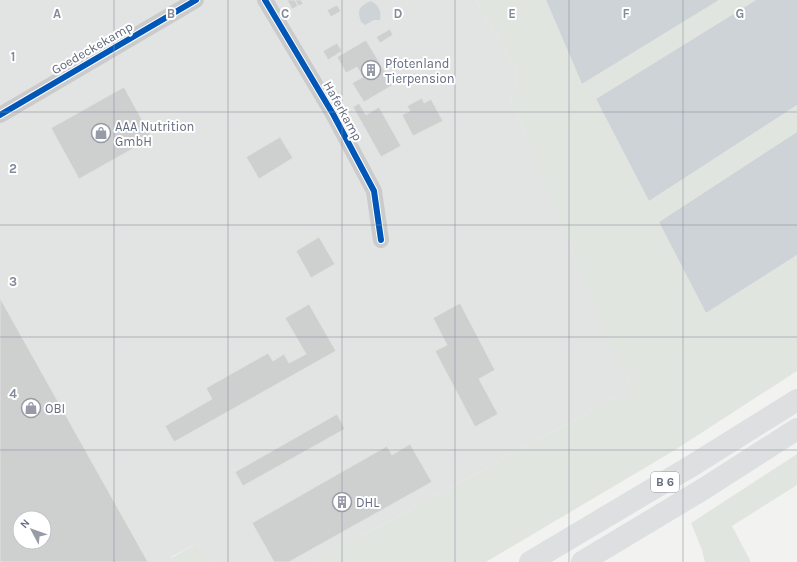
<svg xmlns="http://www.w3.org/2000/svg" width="797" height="562" viewBox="0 0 797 562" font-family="Karla,sans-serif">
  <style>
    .built { fill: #e2e3e3; fill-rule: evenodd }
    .green { fill: #e1e5df }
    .water { fill: #ced3d7 }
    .building { fill: #cecfcf; stroke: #e2e2e1; fill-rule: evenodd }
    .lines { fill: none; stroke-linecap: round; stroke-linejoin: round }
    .street { stroke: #cbcbcc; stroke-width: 16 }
    .highway { stroke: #dedfe0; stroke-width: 22 }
    .cycleway-casing { stroke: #fff; stroke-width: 8 }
    .cycleway { stroke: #0057b8; stroke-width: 6 }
    .grid { fill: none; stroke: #848b99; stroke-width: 1; stroke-opacity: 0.55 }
    .labels { text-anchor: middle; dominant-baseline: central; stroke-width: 4; stroke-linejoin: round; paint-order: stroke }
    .shield { fill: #fff; stroke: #9298a5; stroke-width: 1 }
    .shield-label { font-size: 12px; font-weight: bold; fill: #646c7f }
    .street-label { font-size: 13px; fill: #646c7f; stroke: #fff }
    .poi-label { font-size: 13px; fill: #646c7f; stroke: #fff; text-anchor: start }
    .grid-label { font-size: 13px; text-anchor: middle; font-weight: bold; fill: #848b99; stroke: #fff; stroke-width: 4; stroke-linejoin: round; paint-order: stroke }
  </style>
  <rect width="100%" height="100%" fill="#f2f3f1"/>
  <path class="built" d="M0 0H475L515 68 518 81 510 96 591 298 631 389 314 562H215L197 543 171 557 173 562H0ZM20 518H44V542H20Z"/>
  <path class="green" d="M475 0H546L582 84 719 0H756L596 99 649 201 797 105V132L659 222 706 313 797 255V371L675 450 486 562H314L631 389 591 299 510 96 518 81 515 68Z
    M797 454V485L732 526 751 562H705L702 550 691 523Z
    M197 543 215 562H173L171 558Z"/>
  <path class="water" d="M546 0H719L582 84Z
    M756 0H797V105L649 201 596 99Z
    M371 1C378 5 382 11 380 20H374L365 25 361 22C357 10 359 6 371 1Z
    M797 132V255L706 313 659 222Z"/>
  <path class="building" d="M287 0H295L298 6 292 9Z
    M295 0H301L303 4 298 6Z
    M337 5 341 11 331 17 327 10Z
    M390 29 393 35 380 43 376 37Z
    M366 40 393 85 364 102 352 83 363 77 357 67 346 73 337 57Z
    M337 43 342 51 328 60 323 51Z
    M124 87 152 138 79 179 51 128Z
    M422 98 424 103 431 99 443 121 413 136 402 115 410 111 407 106Z
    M359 103 366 115 379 107 401 146 381 157 353 107Z
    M280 137 293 158 259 179 246 157Z
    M319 237 335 264 311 278 296 251Z
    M0 298 148 562H0ZM20 518H44V542H20Z
    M460 303 495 370 479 379 498 414 475 427 435 351 447 345 433 318Z
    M309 304 336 351 174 442 165 426 212 399 206 388 268 353 273 361 284 354 289 363 306 354 285 318Z
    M337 414 345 429 243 486 235 472Z
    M410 444 432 482 289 562H274L252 523 387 446 392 455Z"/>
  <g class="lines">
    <path class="street" d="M265 0 333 114 374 191 381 240
      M0 115 196 0"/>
    <path class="highway" d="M530 562 693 465 797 400
      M582 562 705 488 797 429"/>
    <g class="cycleway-casing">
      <path id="cycleway" d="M265 0 333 114 374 191 381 240
        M0 115 196 0"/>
    </g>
    <use href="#cycleway" class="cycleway"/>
  </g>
  <path class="grid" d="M114 0V562M228 0V562M342 0V562M455 0V562M569 0V562M683 0V562M0 112H797M0 225H797M0 337H797M0 450H797"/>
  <defs>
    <g id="building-ring" transform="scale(1)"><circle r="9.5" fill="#fff" stroke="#969ba7" stroke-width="1.5"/><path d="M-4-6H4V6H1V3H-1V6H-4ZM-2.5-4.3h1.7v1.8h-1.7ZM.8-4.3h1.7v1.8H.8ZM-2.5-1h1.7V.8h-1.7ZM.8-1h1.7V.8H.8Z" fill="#969ba7"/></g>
    <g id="shop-ring" transform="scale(1)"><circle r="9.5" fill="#fff" stroke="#969ba7" stroke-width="1.5"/><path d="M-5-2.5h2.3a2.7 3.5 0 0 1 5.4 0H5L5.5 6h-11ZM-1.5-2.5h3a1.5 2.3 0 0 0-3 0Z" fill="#969ba7"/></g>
  </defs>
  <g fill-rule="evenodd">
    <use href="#building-ring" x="371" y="70"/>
    <use href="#shop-ring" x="101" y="133"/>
    <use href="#shop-ring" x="31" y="408"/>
    <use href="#building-ring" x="342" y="502"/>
  </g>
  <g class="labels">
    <rect class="shield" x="651" y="472" width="28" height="20" rx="3"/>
    <g class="shield-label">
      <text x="665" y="482">B 6</text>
    </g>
    <g class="street-label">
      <text transform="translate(92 48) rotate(-30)">Goedeckekamp</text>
      <text transform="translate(343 111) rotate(61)">Haferkamp</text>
    </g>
    <g class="poi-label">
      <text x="385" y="63">Pfotenland<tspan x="385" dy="15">Tierpension</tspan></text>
      <text x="115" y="126">AAA Nutrition<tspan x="115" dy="15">GmbH</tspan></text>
      <text x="45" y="408">OBI</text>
      <text x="356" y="502">DHL</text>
    </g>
  </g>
  <g class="grid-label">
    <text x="57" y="18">A</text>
    <text x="171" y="18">B</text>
    <text x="285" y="18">C</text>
    <text x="398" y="18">D</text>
    <text x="512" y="18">E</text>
    <text x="626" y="18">F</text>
    <text x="740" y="18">G</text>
    <text x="13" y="61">1</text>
    <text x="13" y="173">2</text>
    <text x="13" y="286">3</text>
    <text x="13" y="398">4</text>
  </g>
  <g transform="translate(32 530) rotate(311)"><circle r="19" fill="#ffffff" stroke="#c1c4cc"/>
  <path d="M0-3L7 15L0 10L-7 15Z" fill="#969ba7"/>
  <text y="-6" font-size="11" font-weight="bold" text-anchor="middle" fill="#646c7f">N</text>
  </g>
</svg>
